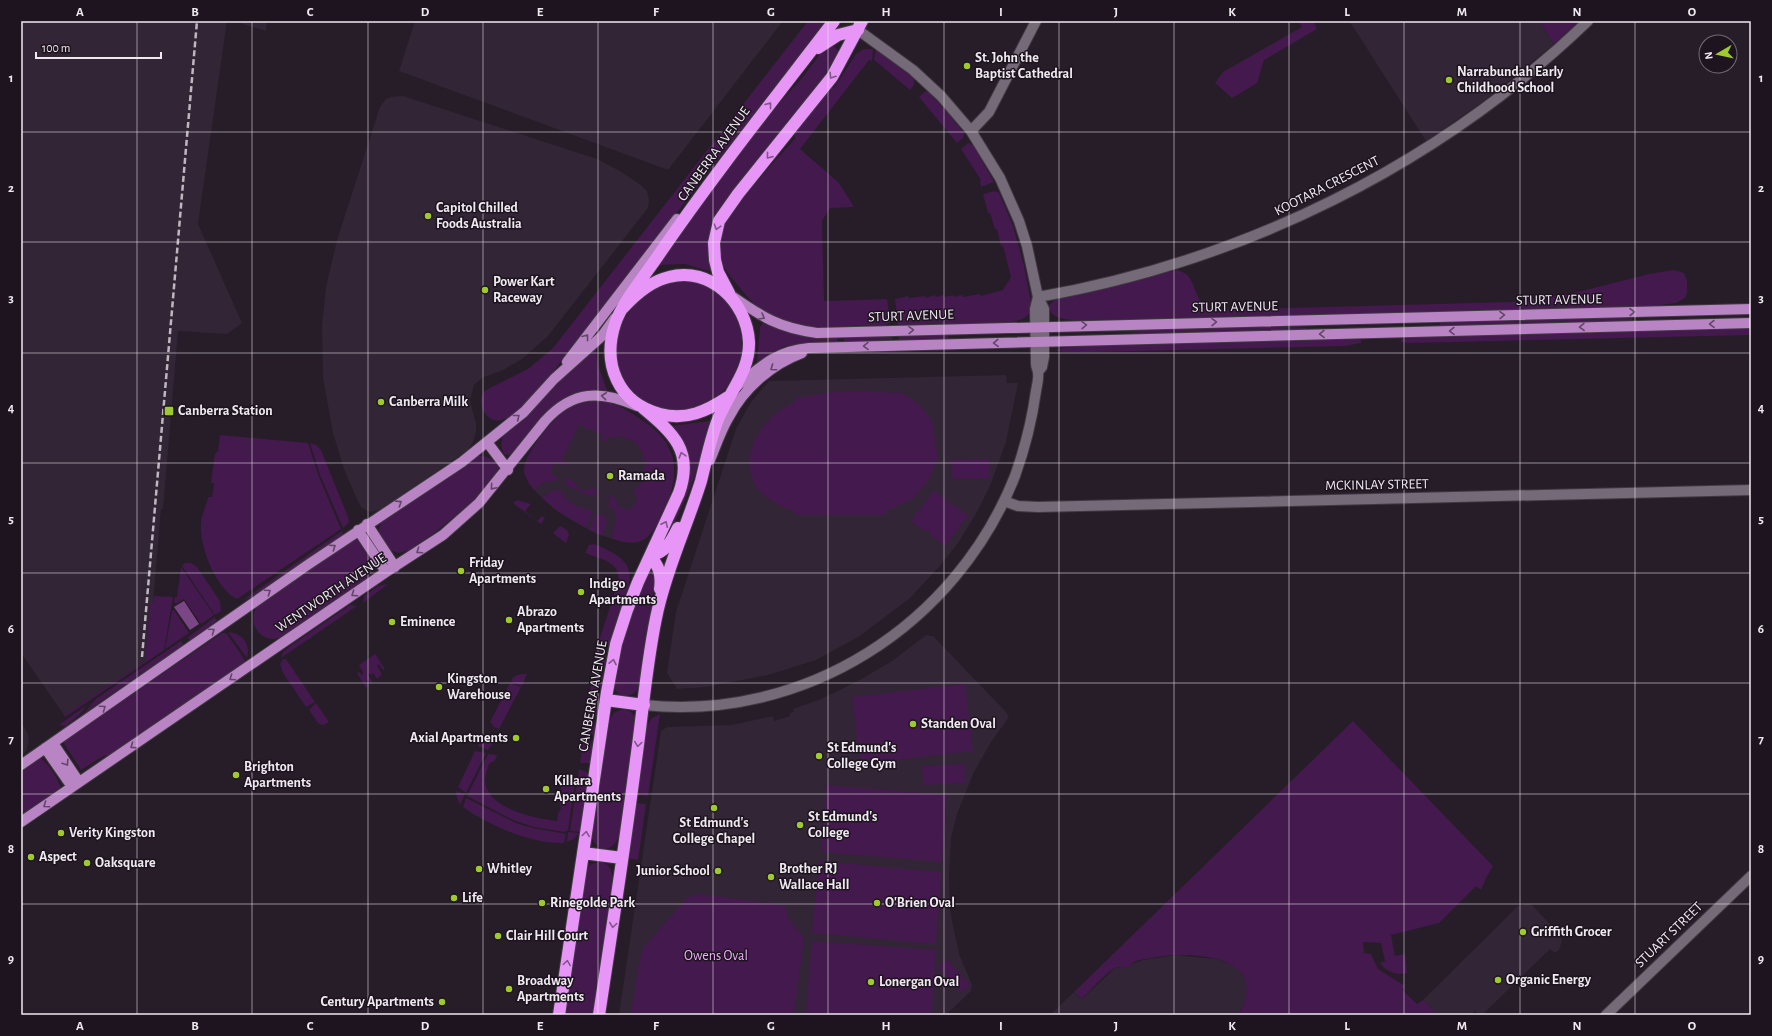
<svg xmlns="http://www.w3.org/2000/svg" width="1772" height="1036" viewBox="0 0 1772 1036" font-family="'Alegreya Sans',sans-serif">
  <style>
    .built { fill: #322535 }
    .green { fill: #44194d }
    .water { fill: #7b4686 }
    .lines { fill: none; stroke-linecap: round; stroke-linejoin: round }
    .minor-casing { stroke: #403942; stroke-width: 12 }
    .major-casing { stroke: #403942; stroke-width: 12 }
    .highway-casing { stroke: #403942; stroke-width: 14 }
    .minor { stroke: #756a77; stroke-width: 10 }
    .major { stroke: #b984c4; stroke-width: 10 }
    .highway { stroke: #e796f7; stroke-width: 12 }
    .rail { stroke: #beb7bf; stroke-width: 2.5; stroke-dasharray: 6 3; stroke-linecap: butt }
    .oneway { stroke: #82558b }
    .oneway2 { stroke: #634669 }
    .grid { fill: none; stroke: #efe9f0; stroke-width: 1; stroke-opacity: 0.55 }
    .poi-dot { fill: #9fca2c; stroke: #1d141f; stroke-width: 1.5 }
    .labels { text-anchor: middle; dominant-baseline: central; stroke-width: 3; stroke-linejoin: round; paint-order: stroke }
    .poi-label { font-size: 14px; font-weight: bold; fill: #efe9f0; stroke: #1d141f; text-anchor: start }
    .street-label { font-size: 14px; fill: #efe9f0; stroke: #1d141f }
    .park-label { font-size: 14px; fill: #ebaff7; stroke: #1d141f }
    .neatline { fill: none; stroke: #efe9f0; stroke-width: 1.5 }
    .grid-label { font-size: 13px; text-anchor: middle; font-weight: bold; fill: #efe9f0 }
  </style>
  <rect width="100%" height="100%" fill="#261d28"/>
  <path class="built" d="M21 21H227L198 224 242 323 227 334 178 331 163 509H161L153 603 150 604 145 661 64 715 21 653Z
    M233 21H267L266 31Z
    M415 21H783L668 170 399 71Z
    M1345 21H1539L1554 44 1485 100 1426 141 1352 25Z
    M391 97 403 96 597 159 618 170 641 185 647 191 649 200 648 208 644 213 548 336 522 359 503 370 482 378 474 385 470 401 476 423V432L473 442 468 450 382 509 370 512 362 508 358 502 344 469 333 433 323 378 322 326 326 287 337 240 380 107 386 99Z
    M1006 375 1007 383H1018L1006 442 990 486 977 512 958 543 938 568 910 598 860 636 816 660 768 675 706 687 677 689 667 673 676 612 736 429 751 402 769 381Z
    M595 401 616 404 651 426 666 442 673 458 674 478 670 497 653 531 645 539 638 542H623L597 534 571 520 554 509 537 493 529 483 524 473 525 464 527 457 558 416 572 407 584 402Z
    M926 635 933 636 1006 712 1009 717 991 742 974 772 957 814 951 838 949 877 950 910 959 954 972 985 971 991 946 1015H619L661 731 667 727 732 725 773 716 774 721 790 716V713L794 712 793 709 821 699 858 681 892 661Z
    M21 722 28 734 29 742 26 751 21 756Z
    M1527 904 1532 905 1559 934 1562 941 1559 950 1555 953 1550 949 1485 1012 1486 1015H1479L1475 1011 1471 1015H1438L1423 1000 1518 906Z
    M1176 955 1216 959 1233 965 1239 970 1247 982 1248 990 1244 1004 1238 1015H1050L1074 992 1082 999 1115 968 1130 966 1131 964 1143 960Z"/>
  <path class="green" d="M808 21H826L546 381C534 394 502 439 484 412 480 405 480 398 484 391L528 369 553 348Z
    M1298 21H1315L1314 23 1317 29 1264 60 1257 83 1232 98 1215 83 1223 72 1302 27Z
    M1539 21H1579L1554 44Z
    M829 46H834L839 52 833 64 724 205 712 272 685 264 659 265 677 237 768 116 801 79 825 48Z
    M864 49H873L872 61 869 60 800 149 839 183 854 207 830 208 822 221 824 301 887 299 890 323 884 325 817 327C789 327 762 315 745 294 736 282 723 271 720 256 718 245 720 233 725 223 730 214 737 207 743 199 760 178 777 158 795 139V133L830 87 834 88 856 54Z
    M876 49 914 78V85L910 90 874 60Z
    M928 91 945 110 964 133 963 138 957 143 919 97 924 92Z
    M968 143 973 145 994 182 981 187 980 181 981 180 961 149Z
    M995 191 999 193 1013 226 1024 266 1031 303 1029 314 1023 319 1006 323 898 325 895 299 908 296 909 298 925 296 926 298 935 295 936 297 944 295 945 297 953 295 954 297 962 295 963 297 980 294 981 296 1003 290 1011 277 1003 246H1001L997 229H995L990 213H988L983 194Z
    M1177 270C1202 276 1188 305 1216 310L1511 302 1570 294 1649 274 1674 270 1684 273 1687 281V293L1685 298 1676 303 1653 306 1093 320C1081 320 1048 323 1049 305L1056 299Z
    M684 280C691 281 699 282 705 285 778 320 738 429 656 407 643 404 628 391 623 379 618 369 615 358 616 346 618 321 640 293 663 284 670 281 677 281 684 280Z
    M1633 316 1632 321 1619 322 1440 326V322Z
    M763 323 783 331 801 336H837V342L785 346 757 362 760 327Z
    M1261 325 1306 328V330L1159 334 1112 331V329Z
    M1751 328V335L1411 343 1401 342V339L1421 337Z
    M899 334 948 335V339L899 340Z
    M892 335V341L844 342V336Z
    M1338 339 1361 340V343L1345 346 1095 352H1063L1054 350 1079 345Z
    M596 349 598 365 607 390C556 387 541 418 514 453L509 455 504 454 501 446 503 435 529 412 566 375Z
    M858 391 901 393 911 398 924 410 932 421 938 459 928 481 914 498 895 507 886 510V515H796V512C782 507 768 501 759 490 733 456 764 415 796 401V397H804L831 392Z
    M598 401C613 402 624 408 637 417 648 424 659 431 666 443 681 468 673 491 661 515 656 527 651 538 638 542 629 544 619 541 611 538 614 526 622 513 608 505L610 500 606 498 607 496 611 498 612 496 616 498 618 506 626 510 633 507 637 499 634 492 636 487 638 488 645 473 643 472 647 462 642 460 643 452 640 450 637 443 621 436 613 438 609 436 607 440 603 442 601 441 603 435 579 425 562 460 567 463 566 466 555 462 550 473 558 477 556 481 544 482 534 490C530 485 525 478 524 471 523 455 552 420 565 411 575 404 586 401 598 401Z
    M710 421 712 422 690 489 665 543 658 548C673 518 699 480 685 446 682 439 676 432 671 426Z
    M220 435 308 443 319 477 341 529 237 599C216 589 199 546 201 523 201 514 207 506 208 497H212L214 483H211L215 454 218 451Z
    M310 443 316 445 321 450 348 517 349 522 343 528 320 475Z
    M475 456C485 455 498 459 499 471L471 503 433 534 410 550 398 553 390 550C382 540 375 534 382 521Z
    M989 459 990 478 952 479 951 460Z
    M567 478 575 482 577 487 585 491 593 487 596 489V491L600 493 599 495 594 493 592 497 566 485 565 481Z
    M557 490 564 493 566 500H569V503L573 502V505H576V507L580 506V508H583L584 510H586V505L587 509 593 512 586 528 559 512 542 498 549 492Z
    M934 490 949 502 948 503 951 506 953 504 968 516 945 546 930 535 931 533 928 531 926 532 911 521Z
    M517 500 531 504 525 511 537 521 542 516 545 518 541 524 553 533 560 526 567 530 569 535 566 543 513 503Z
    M596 513 603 516 604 514 606 517 607 522 603 536 589 530Z
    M342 531 343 535 253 597 243 600Z
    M358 535C366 548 380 562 369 577L282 637C261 646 245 622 258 605Z
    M594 544C612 552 634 559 629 584L609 645 599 641 618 582C622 562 600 559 585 553L589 545Z
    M185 563H191L197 567 220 601 221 611 215 615 182 566Z
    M651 564 655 581 641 684C635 700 614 700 614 683 614 676 617 669 618 662 625 627 638 596 651 564Z
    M181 567 214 615 201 624 184 599 176 604 174 602 175 597H177Z
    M388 584 387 585 363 603 364 596 378 586Z
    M154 596 173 597 164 650 65 717 64 715 145 661 150 603H153Z
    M350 605 357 606 281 658 283 652 289 647Z
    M174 610 189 633 165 649 172 611Z
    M215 617 217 621 190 641 188 637 183 641Z
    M228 632C243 633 251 645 247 658Z
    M222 633H225L227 634 244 659 245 662 243 664 112 754 103 756 81 770 63 742Z
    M181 641 183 645 84 713 96 699Z
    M598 647C608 651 606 657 605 666L600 668 594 667Z
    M375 654 385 669 383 670 379 664 377 666 382 674 377 679 373 673 371 675 369 673 368 675 373 682 371 684 367 679 366 681 369 685 366 688 357 673 359 672 362 675 363 672 359 665Z
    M283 659H286L315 702 306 707 283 673 280 664Z
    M593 672 603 675 601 688 590 691Z
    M527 674 522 686 511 682C513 674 520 674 527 674Z
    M510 683 521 687 499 729 494 727 490 722Z
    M965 684 973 751 860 764 852 697Z
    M589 695 600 696 597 718 586 716Z
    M316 703 329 722 323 725 318 723 309 710Z
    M87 705 79 715 66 726 59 725Z
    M620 710C630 709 634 713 636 722L619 837C611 855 593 852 591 832L608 722 614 713Z
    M660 714 648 796 637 795 647 726 652 718Z
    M586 720 593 723 596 726 595 734 584 735Z
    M1353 721 1493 866 1486 878 1481 890 1476 886 1439 923 1391 935 1395 956 1405 954 1407 973C1397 976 1386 972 1380 963L1385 961 1381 943 1363 942 1364 953 1371 954 1378 969 1402 984 1405 986 1402 990 1417 1004 1423 1000 1438 1015H1238C1274 955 1190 950 1152 958 1146 959 1135 960 1131 964 1131 964 1131 966 1130 966 1126 969 1119 966 1115 968 1109 970 1088 993 1082 999L1074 992Z
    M483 735 491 739 493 743 488 750 478 746Z
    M588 741 593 744 590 763H580L583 742Z
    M475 751 486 753 466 793 458 787Z
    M488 754 497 755 495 760 489 764C488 767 484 780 485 782 489 809 533 818 557 821L558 814 561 808 559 801 563 796 561 789 563 779 575 782 568 830 565 832 534 827 515 821 467 796Z
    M40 758C49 764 58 778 61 789L21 817V771Z
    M965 764 966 783 923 785 922 766Z
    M579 769 589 773 588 780 578 777Z
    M577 783 587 787 580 832 570 831Z
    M826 785 947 795 942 862 821 852Z
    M456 791 465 794 460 805 457 798Z
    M466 798 518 824 533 828 566 834 564 843C531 844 490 826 463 807Z
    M636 803 646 804 638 860 628 858Z
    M568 832 579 833 574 839 567 842Z
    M819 861 942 872 936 944 812 933Z
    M598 862C610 862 613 872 613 882L594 1015H564L585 873 590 865Z
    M701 894 783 905 786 907 788 918 804 938 794 1015H631L639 963 643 948 686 899 692 895Z
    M812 941 936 950 932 1015H832L806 1013Z
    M947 959 970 985 961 993 938 967Z"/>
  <path class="water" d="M184 601 199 624 190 630 174 607Z"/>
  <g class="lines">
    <g class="minor-casing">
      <path id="minor" d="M858 30 913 70 941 96 971 131 1000 178 1019 221 1027 246 1038 297 1044 309V357L1042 367 1038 372
        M971 131 989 112 1036 21
        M1038 297C1244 261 1437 166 1588 21
        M1004 501 1018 506 1038 507 1751 490
        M644 705C805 722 956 625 1015 476 1025 448 1032 420 1036 391 1037 385 1039 378 1038 373 1038 370 1036 367 1036 364L1035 309 1038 297
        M1606 1015 1751 876"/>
    </g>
    <g class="major-casing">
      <path id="major" d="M732 296C762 317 779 328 817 333L1751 309
        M567 362 677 219
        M736 387C761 366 776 351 809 348L1751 323
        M487 442 508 470
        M710 460C716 446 721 430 729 417 744 388 772 364 802 353
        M367 524 395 567
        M358 530 386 572
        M53 743 79 782
        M45 748 72 787
        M21 765 309 564 462 462 524 412 554 379 602 336 615 318
        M21 822 386 572 443 535 479 503 545 421C573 390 601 390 637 406"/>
    </g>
    <g class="highway-casing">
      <path id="highway" d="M818 48 838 35 858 30
        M729 293 718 272 715 260 714 243 719 221 738 194 832 77 862 21
        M728 397C707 411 686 421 660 414 618 403 602 364 615 324 622 302 647 273 660 253 715 173 775 98 834 21
        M650 556C666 552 671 542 678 528
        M650 556C659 566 662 575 660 589
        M606 700 644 705
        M583 853 622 858
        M559 1015 607 692 616 644 627 610 638 582 679 493C694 451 673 433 643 408
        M599 1015C612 930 625 845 636 760 643 711 647 656 658 609 668 565 688 523 701 481 706 461 710 441 717 422 727 394 750 373 749 342 747 302 710 266 669 277 651 281 635 295 623 308"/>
    </g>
    <use href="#minor" class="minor"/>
    <use href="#major" class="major"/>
    <use href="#highway" class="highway"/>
    <path class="rail" d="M142 657 197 21"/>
  </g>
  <defs><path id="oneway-chevron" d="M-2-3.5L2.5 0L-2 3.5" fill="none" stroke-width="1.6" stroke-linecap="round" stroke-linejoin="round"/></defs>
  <g class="oneway">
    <use href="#oneway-chevron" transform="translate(832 76) rotate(123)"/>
    <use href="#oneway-chevron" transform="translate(769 105) rotate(-52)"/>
    <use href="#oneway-chevron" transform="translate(769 156) rotate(129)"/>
    <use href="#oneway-chevron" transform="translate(717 227) rotate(107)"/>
    <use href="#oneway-chevron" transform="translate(682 455) rotate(-106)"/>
    <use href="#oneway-chevron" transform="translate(665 524) rotate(-65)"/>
    <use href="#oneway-chevron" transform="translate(613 662) rotate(-78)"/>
    <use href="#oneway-chevron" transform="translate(638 744) rotate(98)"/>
    <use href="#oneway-chevron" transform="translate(586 834) rotate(-82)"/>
    <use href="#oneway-chevron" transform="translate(613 925) rotate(98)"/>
    <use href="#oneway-chevron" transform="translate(567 963) rotate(-82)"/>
  </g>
  <g class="oneway2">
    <use href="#oneway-chevron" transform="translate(1632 312) rotate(-1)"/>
    <use href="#oneway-chevron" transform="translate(1502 315) rotate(-1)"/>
    <use href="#oneway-chevron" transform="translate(762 317) rotate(30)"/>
    <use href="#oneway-chevron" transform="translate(1214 322) rotate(-1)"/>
    <use href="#oneway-chevron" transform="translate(1712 324) rotate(179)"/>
    <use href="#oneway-chevron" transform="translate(1084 325) rotate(-1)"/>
    <use href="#oneway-chevron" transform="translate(1582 327) rotate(179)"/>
    <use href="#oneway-chevron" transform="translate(911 330) rotate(-1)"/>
    <use href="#oneway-chevron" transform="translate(1452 331) rotate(179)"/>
    <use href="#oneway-chevron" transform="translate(1322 334) rotate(179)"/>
    <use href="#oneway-chevron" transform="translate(586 337) rotate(-52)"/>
    <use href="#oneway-chevron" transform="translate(996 343) rotate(178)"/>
    <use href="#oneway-chevron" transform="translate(866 346) rotate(179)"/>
    <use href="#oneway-chevron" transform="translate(773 368) rotate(145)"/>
    <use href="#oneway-chevron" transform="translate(604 396) rotate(-174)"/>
    <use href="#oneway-chevron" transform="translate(517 417) rotate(-39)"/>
    <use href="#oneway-chevron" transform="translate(493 487) rotate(131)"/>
    <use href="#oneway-chevron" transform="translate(399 503) rotate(-33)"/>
    <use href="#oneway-chevron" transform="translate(333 547) rotate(-34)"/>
    <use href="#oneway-chevron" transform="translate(419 551) rotate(146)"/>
    <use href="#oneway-chevron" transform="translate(268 592) rotate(-35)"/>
    <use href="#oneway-chevron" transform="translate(354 594) rotate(146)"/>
    <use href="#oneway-chevron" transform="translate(212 631) rotate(-35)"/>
    <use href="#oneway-chevron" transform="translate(232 678) rotate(146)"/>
    <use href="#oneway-chevron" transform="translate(103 708) rotate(-35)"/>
    <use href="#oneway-chevron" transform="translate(133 746) rotate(146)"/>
    <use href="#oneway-chevron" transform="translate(66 763) rotate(57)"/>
    <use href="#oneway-chevron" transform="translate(46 805) rotate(145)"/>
  </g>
  <path class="grid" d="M137 21V1015M252 21V1015M368 21V1015M483 21V1015M598 21V1015M713 21V1015M828 21V1015M944 21V1015M1059 21V1015M1174 21V1015M1289 21V1015M1404 21V1015M1520 21V1015M1635 21V1015M21 132H1751M21 242H1751M21 353H1751M21 463H1751M21 573H1751M21 683H1751M21 794H1751M21 904H1751"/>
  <g class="poi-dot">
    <circle cx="967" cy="66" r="4"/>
    <circle cx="1449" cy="80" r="4"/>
    <circle cx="428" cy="216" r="4"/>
    <circle cx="485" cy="290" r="4"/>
    <circle cx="381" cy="402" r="4"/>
    <rect x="164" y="406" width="10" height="10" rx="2"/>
    <circle cx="610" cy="476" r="4"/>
    <circle cx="461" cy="571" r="4"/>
    <circle cx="581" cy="592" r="4"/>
    <circle cx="509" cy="620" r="4"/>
    <circle cx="392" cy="622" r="4"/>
    <circle cx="439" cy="687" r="4"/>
    <circle cx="913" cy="724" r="4"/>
    <circle cx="516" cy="738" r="4"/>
    <circle cx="819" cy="756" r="4"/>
    <circle cx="236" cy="775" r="4"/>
    <circle cx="546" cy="789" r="4"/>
    <circle cx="714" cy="808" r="4"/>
    <circle cx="800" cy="825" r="4"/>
    <circle cx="61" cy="833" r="4"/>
    <circle cx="31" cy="857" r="4"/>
    <circle cx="87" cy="863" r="4"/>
    <circle cx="479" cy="869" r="4"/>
    <circle cx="718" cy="871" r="4"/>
    <circle cx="771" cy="877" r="4"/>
    <circle cx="454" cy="898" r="4"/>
    <circle cx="542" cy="903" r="4"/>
    <circle cx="877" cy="903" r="4"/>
    <circle cx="1523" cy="932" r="4"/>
    <circle cx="498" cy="936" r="4"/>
    <circle cx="1498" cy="980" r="4"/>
    <circle cx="871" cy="982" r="4"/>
    <circle cx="509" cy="989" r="4"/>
    <circle cx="442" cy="1002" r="4"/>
  </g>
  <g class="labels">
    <g class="poi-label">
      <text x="975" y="58">St. John the<tspan x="975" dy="16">Baptist Cathedral</tspan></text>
      <text x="1457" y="72">Narrabundah Early<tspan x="1457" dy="16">Childhood School</tspan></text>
      <text x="436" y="208">Capitol Chilled<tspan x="436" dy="16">Foods Australia</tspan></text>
      <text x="493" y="282">Power Kart<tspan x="493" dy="16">Raceway</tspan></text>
      <text x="389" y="402">Canberra Milk</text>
      <text x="178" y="411">Canberra Station</text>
      <text x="618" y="476">Ramada</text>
      <text x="469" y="563">Friday<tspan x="469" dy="16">Apartments</tspan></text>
      <text x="589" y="584">Indigo<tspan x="589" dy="16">Apartments</tspan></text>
      <text x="517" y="612">Abrazo<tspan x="517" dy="16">Apartments</tspan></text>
      <text x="400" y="622">Eminence</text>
      <text x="447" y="679">Kingston<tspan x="447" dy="16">Warehouse</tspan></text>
      <text x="921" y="724">Standen Oval</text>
      <text x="508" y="738" text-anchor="end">Axial Apartments</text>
      <text x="827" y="748">St Edmund's<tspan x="827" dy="16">College Gym</tspan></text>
      <text x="244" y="767">Brighton<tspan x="244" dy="16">Apartments</tspan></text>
      <text x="554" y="781">Killara<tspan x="554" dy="16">Apartments</tspan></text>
      <text x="808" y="817">St Edmund's<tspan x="808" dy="16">College</tspan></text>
      <text x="714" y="823" text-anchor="middle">St Edmund's<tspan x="714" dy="16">College Chapel</tspan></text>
      <text x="69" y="833">Verity Kingston</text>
      <text x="39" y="857">Aspect</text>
      <text x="95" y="863">Oaksquare</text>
      <text x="487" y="869">Whitley</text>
      <text x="779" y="869">Brother RJ<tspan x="779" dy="16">Wallace Hall</tspan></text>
      <text x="710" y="871" text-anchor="end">Junior School</text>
      <text x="462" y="898">Life</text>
      <text x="550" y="903">Rinegolde Park</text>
      <text x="885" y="903">O'Brien Oval</text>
      <text x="1531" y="932">Griffith Grocer</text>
      <text x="506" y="936">Clair Hill Court</text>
      <text x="1506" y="980">Organic Energy</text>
      <text x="517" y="981">Broadway<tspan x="517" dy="16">Apartments</tspan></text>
      <text x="879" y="982">Lonergan Oval</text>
      <text x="434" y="1002" text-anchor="end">Century Apartments</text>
    </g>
    <g class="street-label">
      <text transform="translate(714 154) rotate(-54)">CANBERRA AVENUE</text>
      <text transform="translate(1327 186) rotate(-27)">KOOTARA CRESCENT</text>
      <text transform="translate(1559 300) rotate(-1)">STURT AVENUE</text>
      <text transform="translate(1235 307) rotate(-1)">STURT AVENUE</text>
      <text transform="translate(911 316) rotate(-2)">STURT AVENUE</text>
      <text transform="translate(1377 485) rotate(-1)">MCKINLAY STREET</text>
      <text transform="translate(331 593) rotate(-34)">WENTWORTH AVENUE</text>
      <text transform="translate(593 696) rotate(-80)">CANBERRA AVENUE</text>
      <text transform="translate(1669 935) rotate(-44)">STUART STREET</text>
    </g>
    <g class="park-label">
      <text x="716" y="956">Owens Oval</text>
    </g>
  </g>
  <rect width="1772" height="1036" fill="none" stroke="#1d141f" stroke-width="44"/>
  <g transform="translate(1718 54) rotate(261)"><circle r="19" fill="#1d141f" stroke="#716973"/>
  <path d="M0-3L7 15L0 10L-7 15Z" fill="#9fca2c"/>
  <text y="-6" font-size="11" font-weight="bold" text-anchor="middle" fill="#efe9f0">N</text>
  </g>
  <path d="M36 52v6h125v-6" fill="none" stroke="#efe9f0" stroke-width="2"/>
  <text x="42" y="52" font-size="12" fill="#efe9f0" stroke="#1d141f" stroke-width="3" paint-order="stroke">100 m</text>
  <rect x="22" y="22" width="1728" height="992" class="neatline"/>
  <g class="grid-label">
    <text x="80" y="16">A</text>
    <text x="195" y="16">B</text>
    <text x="310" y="16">C</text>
    <text x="425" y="16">D</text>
    <text x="540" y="16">E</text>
    <text x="656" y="16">F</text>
    <text x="771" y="16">G</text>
    <text x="886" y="16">H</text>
    <text x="1001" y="16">I</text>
    <text x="1116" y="16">J</text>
    <text x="1232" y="16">K</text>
    <text x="1347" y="16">L</text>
    <text x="1462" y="16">M</text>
    <text x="1577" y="16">N</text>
    <text x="1692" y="16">O</text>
    <text x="11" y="82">1</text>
    <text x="1761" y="82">1</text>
    <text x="11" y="192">2</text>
    <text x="1761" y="192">2</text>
    <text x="11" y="302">3</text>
    <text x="1761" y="302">3</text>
    <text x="11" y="412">4</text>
    <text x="1761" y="412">4</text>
    <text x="11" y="523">5</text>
    <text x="1761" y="523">5</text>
    <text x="11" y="633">6</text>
    <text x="1761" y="633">6</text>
    <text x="11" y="743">7</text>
    <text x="1761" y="743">7</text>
    <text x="11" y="853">8</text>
    <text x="1761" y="853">8</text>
    <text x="11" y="963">9</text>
    <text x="1761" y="963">9</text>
    <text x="80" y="1030">A</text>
    <text x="195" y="1030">B</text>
    <text x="310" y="1030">C</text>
    <text x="425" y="1030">D</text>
    <text x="540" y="1030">E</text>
    <text x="656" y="1030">F</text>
    <text x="771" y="1030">G</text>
    <text x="886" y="1030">H</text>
    <text x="1001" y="1030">I</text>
    <text x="1116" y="1030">J</text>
    <text x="1232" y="1030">K</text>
    <text x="1347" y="1030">L</text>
    <text x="1462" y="1030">M</text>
    <text x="1577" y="1030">N</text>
    <text x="1692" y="1030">O</text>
  </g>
</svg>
